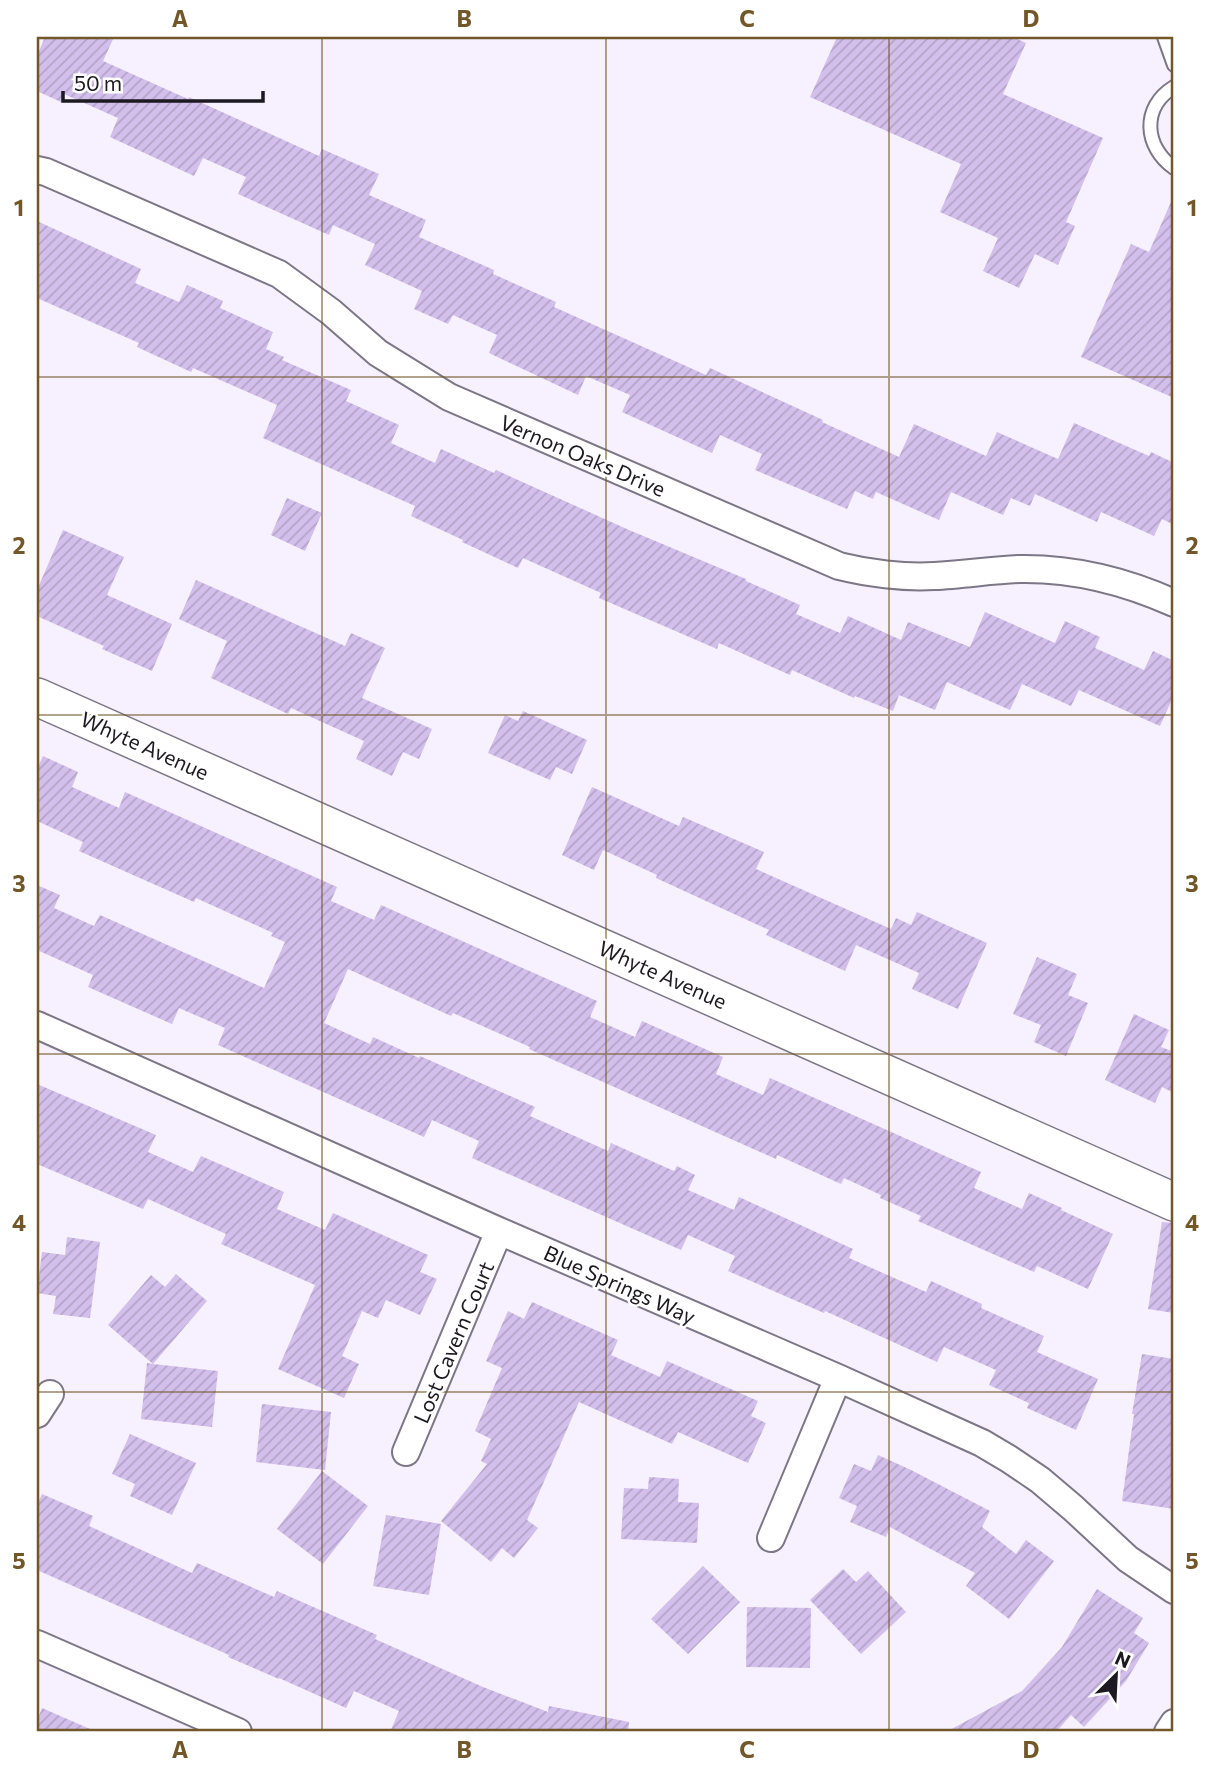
<svg xmlns="http://www.w3.org/2000/svg" width="1211" height="1769" viewBox="0 0 1211 1769" font-family="Commissioner,sans-serif">
  <style>
    .building { fill: url(#building-hatch) }
    .lines { fill: none; stroke-linecap: round; stroke-linejoin: round }
    .lane-casing { stroke: #7d7686; stroke-width: 16 }
    .street-casing { stroke: #7d7686; stroke-width: 30 }
    .secondary-casing { stroke: #7d7686; stroke-width: 40 }
    .lane { stroke: #fff; stroke-width: 12 }
    .street { stroke: #fff; stroke-width: 26 }
    .secondary { stroke: #fff; stroke-width: 37 }
    .grid { fill: none; stroke: #725729; stroke-width: 2; stroke-opacity: 0.55 }
    .labels { text-anchor: middle; dominant-baseline: central; stroke-width: 5; stroke-linejoin: round; paint-order: stroke }
    .street-label { font-size: 21px; fill: #1c1920; stroke: #fff }
    .neatline { fill: none; stroke: #725729; stroke-width: 2.5 }
    .grid-label { font-size: 23px; text-anchor: middle; font-weight: bold; fill: #725729 }
  </style>
  <defs>
    <pattern id="building-hatch" width="6" height="6" patternUnits="userSpaceOnUse" patternTransform="scale(1.75)"><rect width="6" height="6" fill="#d2bfeb"/><path d="M-1 1l2-2M0 6l6-6M5 7l2-2" fill="none" stroke="#b4a4c9"/></pattern>
  </defs>
  <rect width="100%" height="100%" fill="#f6f0ff"/>
  <path class="building" d="M45 37H114L103 61 188 99 189 97 319 156 322 149 379 174 369 195 426 220 419 237 494 270 493 274 556 302 554 307 706 375 710 368 823 420 822 422 899 457 914 424 986 456 997 432 1058 459 1074 423 1149 456 1151 452 1174 463V525L1162 519 1154 536 1101 512 1097 522 1035 494 1030 506 1011 498 1003 515 951 492 939 520 876 492 873 499 855 491 847 509 755 470 762 454 720 435 712 453 622 412 630 395 586 376 578 395 489 353 497 335 453 315 448 324 414 309 422 291 365 265 375 244 333 225 329 235 238 194 246 177 203 158 194 176 110 137 118 118 64 94 61 102 37 91V56Z
    M837 37H1013L1026 43 1003 94 1103 138 1066 222 1075 226 1058 265 1035 254 1019 288 983 271 998 238 940 212 961 164 810 97Z
    M1174 195V398L1081 357 1131 244 1149 252Z
    M37 221 141 269 135 283 179 302 187 285 223 301 220 308 273 332 266 349 284 357 282 360 351 390 346 401 399 425 391 443 435 463 441 449 494 473 496 470 629 530 746 579V581L800 605 796 614 840 633 848 616 901 640 908 622 970 647 985 612 1055 643 1065 621 1100 637 1095 648 1144 670 1153 651 1174 661V695L1160 726 1079 690 1071 706 1022 684 1010 710 947 682 935 710 899 695 893 711 855 696 854 698 792 670 790 675 719 643 717 649 599 598 601 593 523 558 518 568 462 542 463 540 411 516 415 506 263 438 277 405 193 368 191 372 137 347 139 343 37 298Z
    M287 498 322 513 305 551 271 535Z
    M63 530 124 557 107 595 172 624 152 671 102 649 104 646 37 616V590Z
    M196 580 345 646 351 633 385 648 362 698 432 729 419 759 403 752 392 776 356 759 364 741 291 708 288 714 211 678 227 641 179 619Z
    M523 711 587 740 572 774 556 767 550 780 488 753 505 715 518 721Z
    M43 756 78 772 72 787 119 808 125 792 337 887 331 901 374 920 381 905 597 1001 590 1017 635 1037 642 1021 723 1057 716 1074 763 1095 770 1078 981 1172 974 1188 1022 1209 1029 1193 1062 1208 1061 1210 1113 1234 1088 1289 1037 1266 1034 1272 918 1221 921 1216 880 1198 881 1195 844 1178 841 1184 777 1155 776 1159 529 1049 530 1047 453 1013 451 1016 348 969 324 1023 370 1044 373 1037 419 1058 420 1056 535 1107 530 1116 608 1151 611 1143 674 1171 677 1166 695 1175 688 1190 734 1210 739 1197 853 1249 849 1258 926 1292 931 1281 982 1304 981 1308 1044 1336 1037 1352 1098 1379 1076 1430 1027 1408 1029 1403 989 1385 996 1370 944 1347 937 1362 825 1311 824 1313 728 1271 735 1256 688 1235 681 1250 472 1158 479 1141 432 1120 424 1137 218 1045 225 1028 179 1008 172 1024 88 987 93 975 37 950V885L60 895 54 908 94 926 100 915 264 988 285 942 271 936 273 933 196 898 194 902 79 851 83 842 37 821V769Z
    M592 787 679 826 683 817 764 852 756 869 891 929 896 918 911 925 917 912 987 943 958 1009 912 989 919 973 856 945 845 971 766 935 769 930 656 878 657 875 603 850 594 870 562 855Z
    M1037 957 1077 974 1068 995 1088 1003 1066 1056 1034 1042 1041 1025 1013 1014Z
    M1134 1014 1169 1030 1161 1047 1174 1052V1093L1162 1087 1155 1103 1105 1080Z
    M37 1084 156 1135 148 1152 193 1172 201 1156 284 1192 277 1209 325 1230 333 1213 428 1255 420 1272 437 1279 420 1315 386 1300 378 1318 362 1311 342 1356 359 1364 344 1398 278 1369 315 1285 221 1244 226 1234 148 1199 143 1209 37 1164Z
    M1162 1222 1174 1223V1313L1148 1309Z
    M67 1237 100 1242 90 1318 53 1314 56 1296 37 1293 42 1252 65 1255Z
    M176 1274 207 1301 153 1364 218 1371 212 1427 141 1419 147 1363 153 1364 108 1325 151 1275 165 1287Z
    M532 1302 618 1340 611 1355 660 1377 667 1361 758 1401 751 1416 766 1423 748 1463 678 1432 672 1444 579 1402 527 1520 538 1528 514 1558 502 1548 491 1562 441 1521 487 1464 481 1461 491 1439 475 1431 502 1368 486 1361 508 1311 524 1319Z
    M1142 1354 1174 1359V1509L1122 1501 1134 1414H1132Z
    M262 1404 331 1412 325 1470 256 1462Z
    M130 1434 196 1463 172 1515 130 1496 135 1484 112 1474Z
    M878 1455 911 1470 990 1511 982 1527 1016 1554 1026 1540 1054 1561 1009 1619 966 1586 975 1573 890 1527 886 1537 850 1522 857 1506 839 1498 854 1464 871 1471Z
    M322 1471 368 1506 323 1564 277 1529Z
    M649 1477 679 1479 678 1502 699 1503 697 1543 621 1539 624 1488 648 1489Z
    M42 1494 93 1516 89 1526 192 1573 197 1563 274 1597 277 1591 377 1635 375 1639 483 1687 548 1712 549 1706 629 1722 628 1732H390L399 1711 354 1691 346 1708 279 1678V1679L228 1657 229 1655 37 1570V1505Z
    M386 1515 441 1524 429 1595 373 1586Z
    M703 1566 740 1602 688 1654 651 1619Z
    M843 1569 856 1582 868 1571 906 1612 861 1654 810 1600Z
    M1097 1589 1143 1618 1134 1633 1149 1643 1126 1681 1084 1727 1071 1715 1056 1732H946L1022 1691 1062 1647Z
    M747 1607 811 1608 810 1668 746 1667Z
    M42 1708 97 1732H37V1721Z"/>
  <g class="lines">
    <g class="lane-casing">
      <path id="lane" d="M1164 37 1174 65
        M1174 87C1141 107 1144 147 1174 168"/>
    </g>
    <g class="street-casing">
      <path id="street" d="M37 170 46 172 279 274 331 312 378 353 449 397 839 566C867 573 904 578 934 576 962 575 991 570 1019 569 1073 568 1125 581 1174 603
        M37 1025 499 1231 838 1378 982 1443 1009 1459 1040 1480 1073 1508 1128 1559 1174 1590
        M37 1414 50 1394
        M406 1452 499 1231
        M771 1538 838 1378
        M37 1644 238 1732
        M1168 1732 1174 1723"/>
    </g>
    <g class="secondary-casing">
      <path id="secondary" d="M37 697 1174 1202"/>
    </g>
    <use href="#lane" class="lane"/>
    <use href="#street" class="street"/>
    <use href="#secondary" class="secondary"/>
  </g>
  <path class="grid" d="M322 37V1732M606 37V1732M889 37V1732M37 377H1174M37 715H1174M37 1054H1174M37 1392H1174"/>
  <g class="labels">
    <g class="street-label">
      <text transform="translate(583 455) rotate(23)">Vernon Oaks Drive</text>
      <text transform="translate(145 745) rotate(24)">Whyte Avenue</text>
      <text transform="translate(663 974) rotate(24)">Whyte Avenue</text>
      <text transform="translate(620 1284) rotate(24)">Blue Springs Way</text>
      <text transform="translate(453 1342) rotate(-67)">Lost Cavern Court</text>
    </g>
  </g>
  <rect width="1211" height="1769" fill="none" stroke="#ffffff" stroke-width="77"/>
  <g transform="translate(1116 1675) rotate(24)" stroke="#ffffff" stroke-width="5" paint-order="stroke">
  <path d="M0-5L12 26L0 18L-12 26Z" fill="#1c1920"/>
  <text y="-10" font-size="19" font-weight="bold" text-anchor="middle" fill="#1c1920">N</text>
  </g>
  <path d="M63 91v10h200v-10" fill="none" stroke="#1c1920" stroke-width="3.5"/>
  <text x="74" y="91" font-size="21" fill="#1c1920" stroke="#ffffff" stroke-width="5" paint-order="stroke">50 m</text>
  <rect x="38" y="38" width="1134" height="1692" class="neatline"/>
  <g class="grid-label">
    <text x="180" y="27">A</text>
    <text x="464" y="27">B</text>
    <text x="747" y="27">C</text>
    <text x="1031" y="27">D</text>
    <text x="19" y="216">1</text>
    <text x="1192" y="216">1</text>
    <text x="19" y="554">2</text>
    <text x="1192" y="554">2</text>
    <text x="19" y="892">3</text>
    <text x="1192" y="892">3</text>
    <text x="19" y="1231">4</text>
    <text x="1192" y="1231">4</text>
    <text x="19" y="1569">5</text>
    <text x="1192" y="1569">5</text>
    <text x="180" y="1758">A</text>
    <text x="464" y="1758">B</text>
    <text x="747" y="1758">C</text>
    <text x="1031" y="1758">D</text>
  </g>
</svg>
